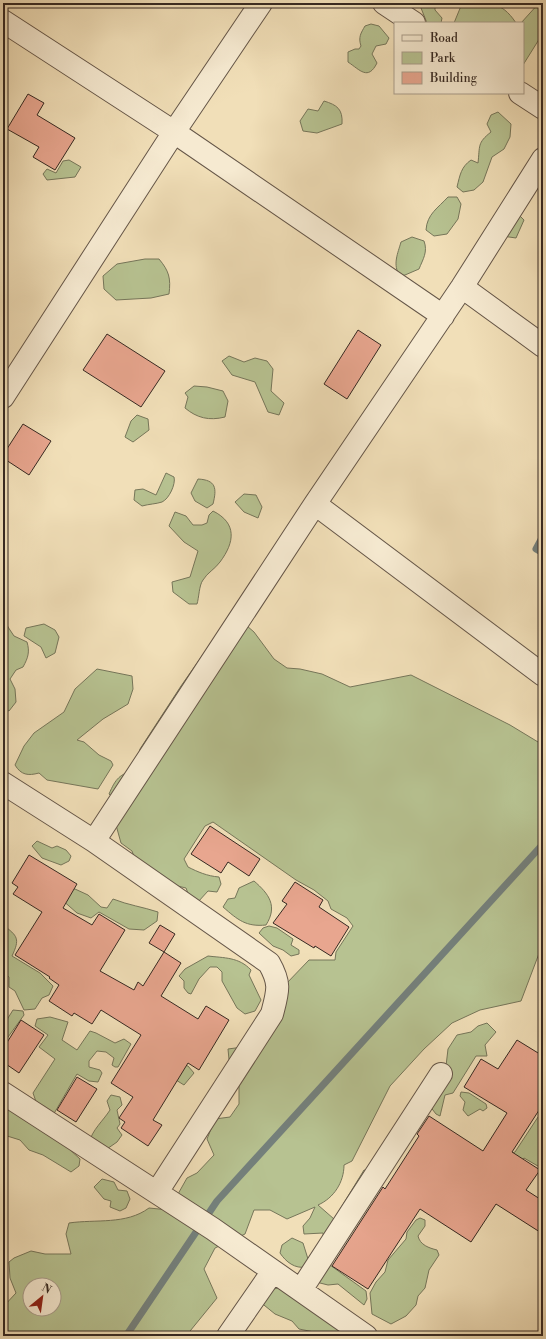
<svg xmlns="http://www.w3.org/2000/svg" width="546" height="1339" viewBox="0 0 546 1339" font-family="'Libre Bodoni',serif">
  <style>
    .green { fill: #b7c291; stroke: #76765a; fill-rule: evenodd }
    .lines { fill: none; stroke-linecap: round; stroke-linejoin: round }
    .stream { stroke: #74807c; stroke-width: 7 }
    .building { fill: #e8a68f; stroke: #362922 }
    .street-casing { stroke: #655648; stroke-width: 24 }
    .street { stroke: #f6ead1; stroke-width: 22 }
  </style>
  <rect width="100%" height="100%" fill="#f1dfb8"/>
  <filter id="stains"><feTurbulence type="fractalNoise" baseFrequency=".005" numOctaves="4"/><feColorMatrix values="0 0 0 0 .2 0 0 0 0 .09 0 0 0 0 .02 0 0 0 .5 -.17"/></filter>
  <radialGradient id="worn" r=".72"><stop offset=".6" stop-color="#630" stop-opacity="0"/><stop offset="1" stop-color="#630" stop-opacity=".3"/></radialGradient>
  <path class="green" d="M419 3H435V10L442 18 441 23H427Z
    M463 3C488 3 501 0 516 23H454L461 6Z
    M539 3H543V33L523 65V23H521Z
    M371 24 379 26 389 38 386 44 376 46 372 54 377 63C368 81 360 70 348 62V52L355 49H359L361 46C358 37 361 33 365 26Z
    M324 101C337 105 343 109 342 124L317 133 303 131 300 121 308 109 318 111Z
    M498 112 511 124 510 137 504 149 492 157 483 182 474 190 463 192 457 187C460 175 461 167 471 160L478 163C480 146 477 143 491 132L487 124 491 115Z
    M69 160 81 167 75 177 47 180 43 174 47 169 56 173 63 161Z
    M448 197H457L461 204 458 219 447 234 434 236 426 230C427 214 438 208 448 197Z
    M514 210 524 220 516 238 502 236Z
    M412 237 424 241C428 252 423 259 419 269L405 275 400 276C392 265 398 253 401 242Z
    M145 259H159C169 271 171 278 169 294L151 298 116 300 104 289 103 276 117 264Z
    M229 356 244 362 255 358 267 361 273 369 271 391 284 403 279 415 268 412 255 382 232 375 222 361Z
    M194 386 207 387 223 391 228 401 225 417C209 421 197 418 185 408L188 397 185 393Z
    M137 415 148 419 149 430 133 442 125 437 131 421Z
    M166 473 174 477C176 484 169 499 162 502 156 504 149 504 142 506L134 500 135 490 143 489 156 495Z
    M198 479C216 480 217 488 213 504L207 508 195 501 191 493Z
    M244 494 256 495 262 507 258 518 244 512 235 502Z
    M213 511C237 523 235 542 220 562 215 569 207 573 203 580 199 585 199 598 197 604H189L173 592 172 582 190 577 198 551 184 542 169 526 175 512 186 516 193 525H202L207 523 209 515Z
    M232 613 254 632 274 659 287 668 300 669 322 674 350 687 411 675 510 725 543 745V943L521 1001 480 1010 452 1023 424 1049 390 1086 352 1161 344 1165C344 1182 334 1198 318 1205L334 1219 364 1170 373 1171 370 1202 356 1225 340 1243 330 1265 366 1291 367 1299 364 1305 338 1284 328 1285 316 1282 306 1267C295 1269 286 1262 280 1253L282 1245 292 1238 303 1243 308 1259 324 1242 323 1233 304 1234 303 1226 310 1218 315 1207 287 1219 270 1210H254L245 1234 215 1248 204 1269 217 1298 186 1336H3V1333L6 1331 3 1325V1307L16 1293 10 1278 9 1262 14 1258 31 1251 45 1254H71L66 1234 69 1223C96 1219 126 1225 149 1208L169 1210 187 1178 197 1173 214 1155 207 1139 215 1119 230 1117 239 1104V1083L230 1070 228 1049 250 1046 285 985 309 960H335L336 952 353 926 347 918 331 909 328 901 314 890 296 880 213 822 205 826 184 859 188 867C198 872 207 876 219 877L221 884 217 892 208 891 198 902 189 896 186 888 165 883 135 859 132 851 121 843 116 825 115 800 109 794C116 778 119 775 136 769L140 749 181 686ZM30 1285H54V1309H30Z
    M3 614 8 627 14 636 27 642C30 652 28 658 23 667L16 670 10 679 15 689 16 702 9 711 3 708Z
    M44 624 55 630 59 637 55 653 46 658 41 647 24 636 26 628Z
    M97 669 132 676 133 689 128 704 103 719 77 740 84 742 99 755 111 761 113 765 98 789 47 780 39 773C28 776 21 775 15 765L24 746 34 733 64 712 75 689Z
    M37 841 52 848 57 846 66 850 71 856 69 861 61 865 42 858 32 846Z
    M254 881C269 894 278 906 266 925 246 927 238 920 223 907L228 899 235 898 239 888Z
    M75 889 88 895 101 907 107 908 113 899C128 905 143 907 158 912L157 921 144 930 129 929 99 912 91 918 77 913 61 899 65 891Z
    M3 925C18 936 20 939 12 956L40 973 53 986 49 995 42 998 35 1009 24 1010 15 991 9 987V977L3 973Z
    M269 926 277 928 293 939 291 945 299 950V954L291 956 283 950 273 946 259 933 263 928Z
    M208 956C224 958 239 957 251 970L249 975 261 1000 255 1011 245 1014 237 1008 222 981V972L217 967H210L199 979 191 994 188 993 184 988V981L179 976 185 969Z
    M13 1010 23 1011 24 1015 3 1044V1026Z
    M50 1017 68 1022 62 1040 77 1050 90 1031 96 1033 115 1043 124 1039 131 1044 118 1067H115L112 1065 114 1058 106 1052 97 1051 89 1061V1067L100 1070 102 1073 98 1082 89 1081 77 1074 52 1117 39 1110 33 1093 55 1059 39 1047 48 1035 35 1026 37 1019Z
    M487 1023 496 1032 485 1045 487 1056H476L453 1093 445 1095 440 1116 436 1114 429 1105 446 1066 448 1049 457 1035 471 1032 478 1026Z
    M184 1065 188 1066 194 1073 184 1085 176 1080Z
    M461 1092 469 1093 486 1104 487 1108 483 1111 480 1109 468 1116 463 1110 465 1102 460 1096Z
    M111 1095 120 1097 122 1105 117 1110 120 1124 117 1128 122 1135 117 1142 104 1151 89 1143C92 1130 103 1121 110 1110L107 1101Z
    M3 1107 12 1108 67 1147 80 1159 79 1166 71 1172 43 1155 29 1150 20 1140 4 1135Z
    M538 1117H543V1169L524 1158 518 1163 509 1154 515 1152Z
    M102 1179 114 1182 118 1190 127 1191 130 1199 126 1208 120 1211 110 1207 111 1201 104 1199 94 1187Z
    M420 1218 425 1220V1226L418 1236C420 1245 429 1248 437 1250L439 1255 429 1270 425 1288 418 1296 416 1305 406 1316 391 1324 372 1314 370 1293 376 1282 385 1272 388 1260 406 1239 407 1232 416 1220Z
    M278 1288H290L348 1336H318L314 1332 299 1329 292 1321 275 1314 259 1301 265 1291Z"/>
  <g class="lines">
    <path class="stream" d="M543 536 536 549 543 553
      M126 1336 217 1201 543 844"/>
  </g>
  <path class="building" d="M28 94 44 103 37 115 75 138 55 170 33 157 39 147 7 129Z
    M358 330 381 345 347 399 324 384Z
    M107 334 165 371 141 407 83 370Z
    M23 424 51 441 29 475 3 458V455Z
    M210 826 260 859 249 876 228 862 221 873 191 854Z
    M29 855 77 884 63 908 92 925 99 914 125 930 100 971 134 990 138 982 143 986 164 952 181 963 161 996 198 1019 206 1006 229 1020 199 1070 188 1063 153 1120 162 1125 148 1146 121 1128 125 1122 119 1118 133 1097 111 1083 141 1035 101 1010 92 1024 74 1013 72 1016 49 1001 59 985 49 978 50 977 15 955 42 912 13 894 18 887 12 883Z
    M295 882 323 900 319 907 349 927 331 956 315 946 314 948 273 923 287 904 282 901Z
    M160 925 175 934 164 952 149 943Z
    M21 1020 44 1035 19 1073 3 1062V1049Z
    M517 1040 543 1056V1104L512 1152 540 1170 526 1190 543 1201V1234L496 1204 471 1242 420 1209 368 1289 332 1266 383 1187 385 1189 419 1136 417 1134 429 1116 483 1151 507 1113 464 1087 481 1059 498 1069Z
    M77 1077 97 1089 76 1122 57 1110Z"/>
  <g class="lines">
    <g class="street-casing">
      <path id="street" d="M384 3 414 23
        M3 21 174 132 443 316
        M520 93 543 108
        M462 287 543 346
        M3 397 174 132 261 3
        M315 504 543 675
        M3 783 94 841 269 963C281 984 278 991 272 1014L157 1192
        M94 841 315 504 462 287 543 159
        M3 1093 213 1229 366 1336
        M301 1290 441 1074
        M228 1336 273 1271"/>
    </g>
    <use href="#street" class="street"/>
  </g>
  <rect width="546" height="1339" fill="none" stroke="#f1dfb8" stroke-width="16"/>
  <rect x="4" y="4" width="538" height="1331" fill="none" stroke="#362922" stroke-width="2"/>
  <rect x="8" y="8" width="530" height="1323" fill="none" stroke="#362922"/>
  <rect x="394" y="22" width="130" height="72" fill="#f6ead1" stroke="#a99d8b"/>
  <rect x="402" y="35" width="20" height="6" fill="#f6ead1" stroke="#a99d8b"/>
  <text x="430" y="42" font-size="12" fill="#362922">Road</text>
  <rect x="402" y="52" width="20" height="12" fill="#b7c291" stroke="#a99d8b"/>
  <text x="430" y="62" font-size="12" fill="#362922">Park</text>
  <rect x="402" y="72" width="20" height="12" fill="#e8a68f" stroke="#a99d8b"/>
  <text x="430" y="82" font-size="12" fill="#362922">Building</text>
  <g transform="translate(42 1297) rotate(29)"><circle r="19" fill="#f6ead1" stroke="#a99d8b"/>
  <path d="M0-3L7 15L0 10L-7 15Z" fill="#8f2418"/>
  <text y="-6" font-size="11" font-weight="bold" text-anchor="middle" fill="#362922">N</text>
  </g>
  <rect width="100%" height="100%" filter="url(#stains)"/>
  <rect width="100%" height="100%" fill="url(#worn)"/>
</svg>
